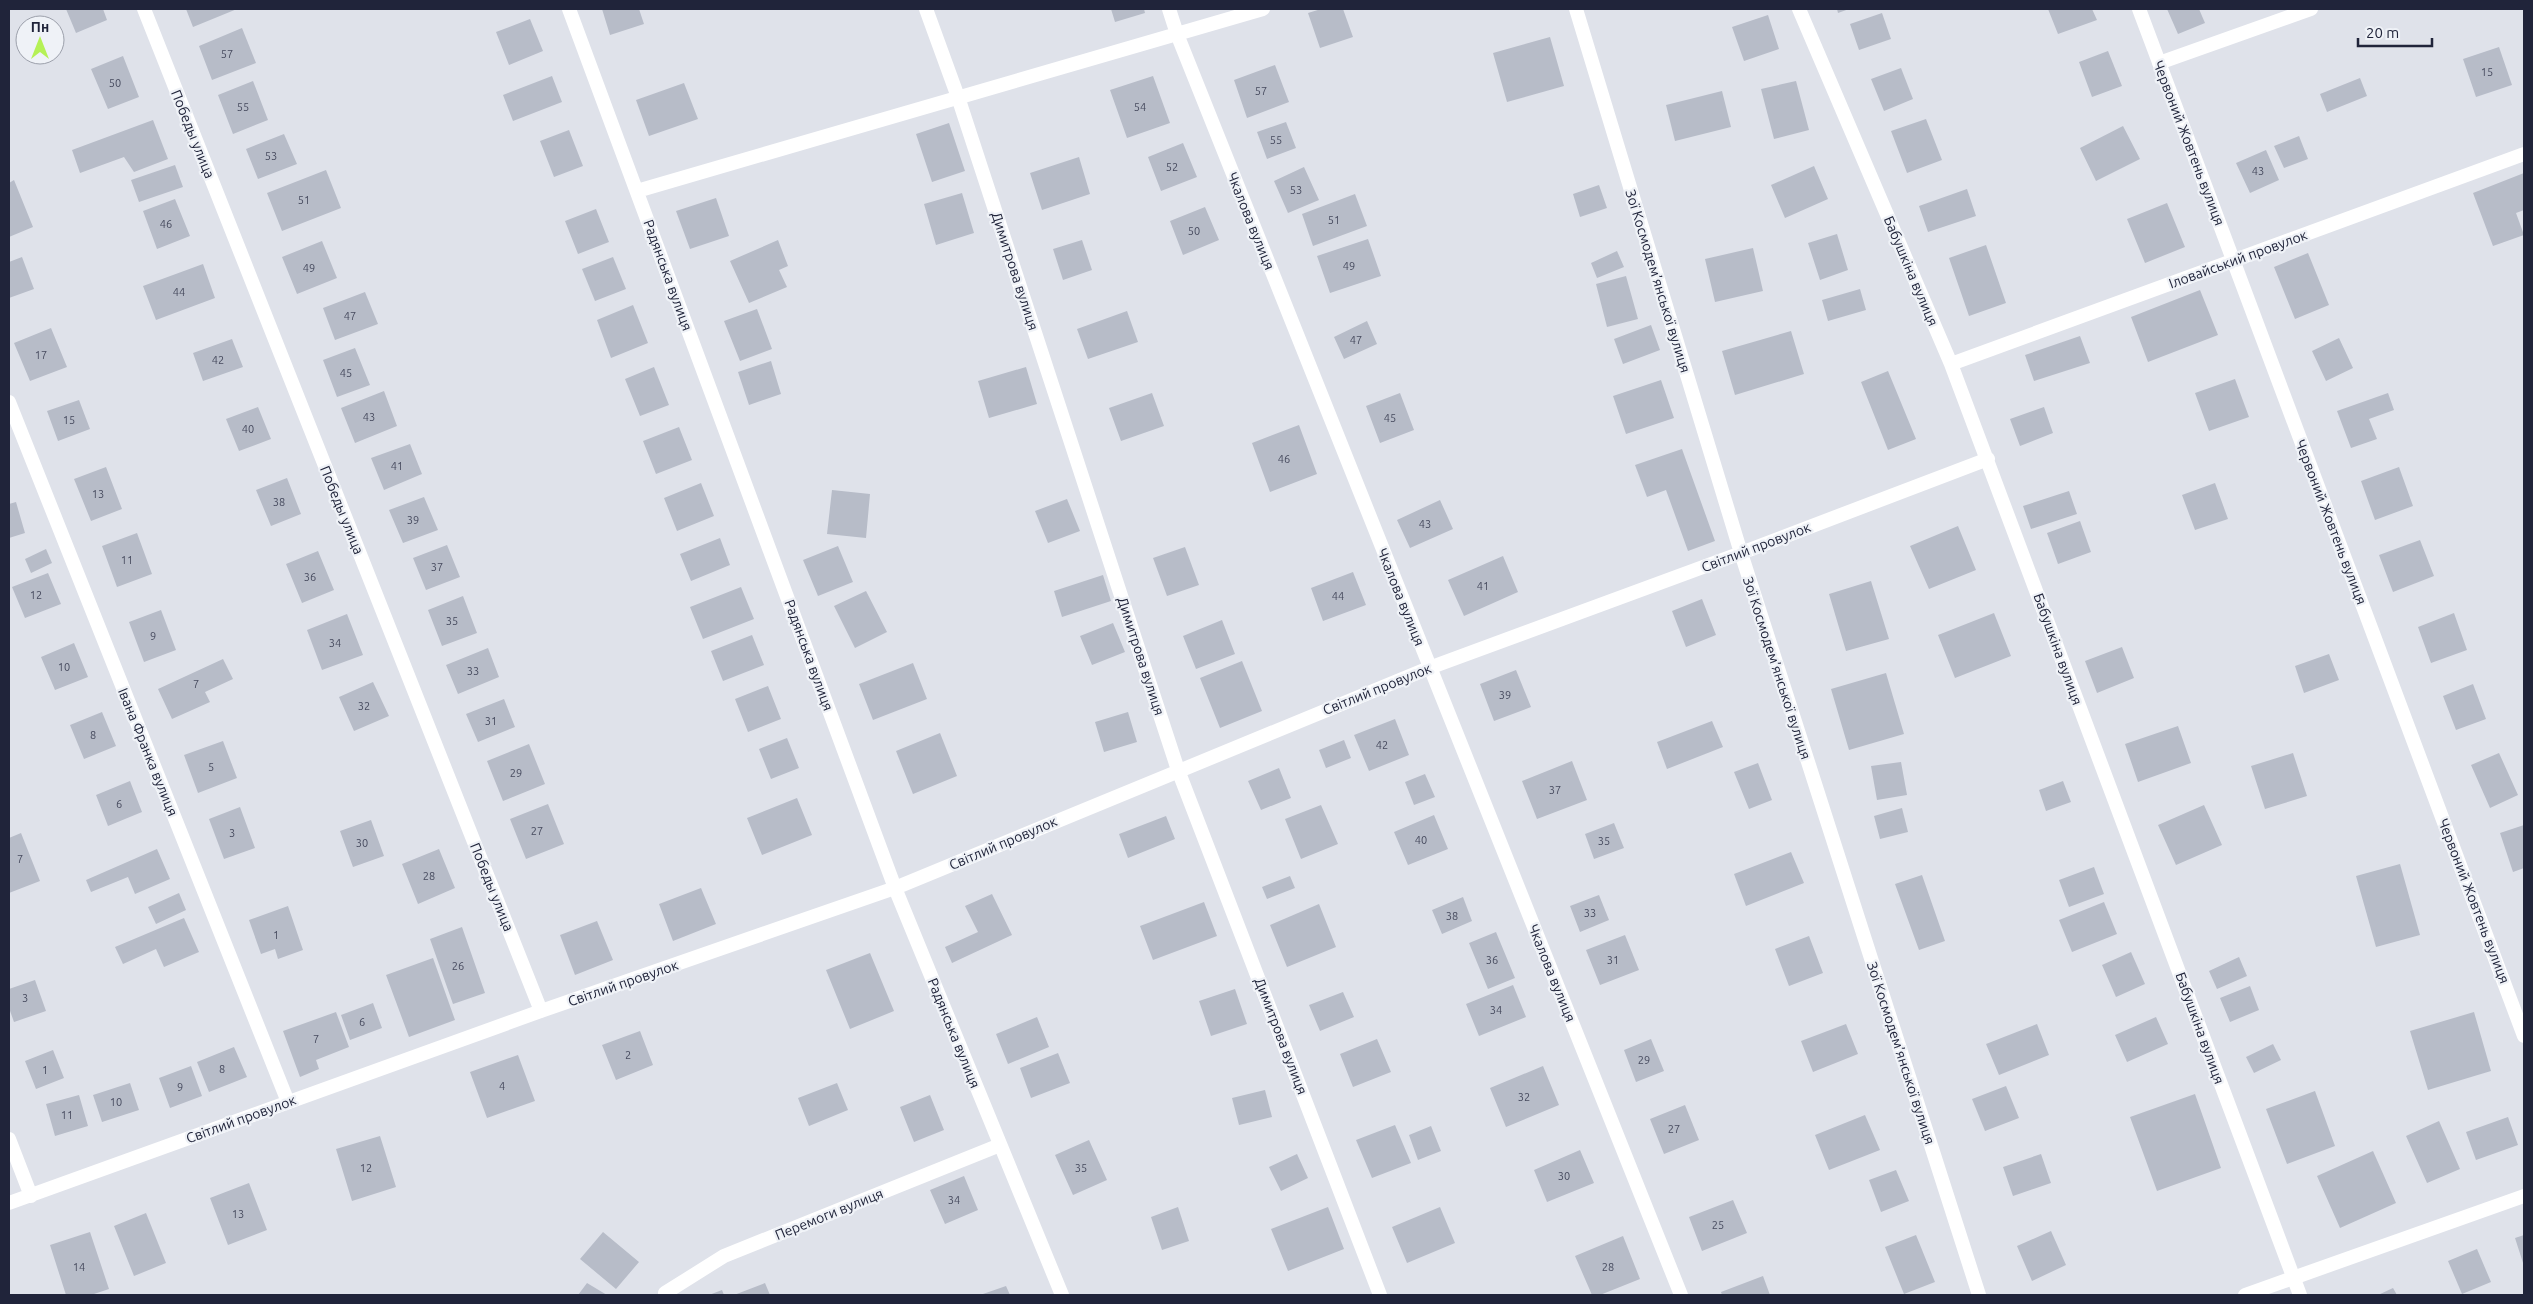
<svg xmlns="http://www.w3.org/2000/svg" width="2533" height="1304" viewBox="0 0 2533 1304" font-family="Ubuntu,sans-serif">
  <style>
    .building { fill: #b7bcc8 }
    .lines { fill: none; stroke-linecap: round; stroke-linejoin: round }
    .service { stroke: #fff; stroke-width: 14 }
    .minor { stroke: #fff; stroke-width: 14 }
    .labels { text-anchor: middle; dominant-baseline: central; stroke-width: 4.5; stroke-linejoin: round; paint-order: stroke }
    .number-label { font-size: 11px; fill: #464a5e }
    .street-label { font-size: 14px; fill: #20243a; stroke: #eff2f7 }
  </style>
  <rect width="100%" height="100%" fill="#dfe2ea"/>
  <path class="building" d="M66 9H103L107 20 76 33Z
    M186 9H237L193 27Z
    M602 9H639L644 24 610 35Z
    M1111 9H1144L1145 13 1115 22Z
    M1321 9H1343L1353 37 1320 48 1308 13Z
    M1837 9H1849L1838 13Z
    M2048 9H2092L2097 20 2058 34Z
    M2167 9H2199L2205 23 2178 34Z
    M1882 13 1891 39 1859 50 1850 24Z
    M1768 15 1779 49 1744 61 1732 27Z
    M530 19 543 51 509 65 496 32Z
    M242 28 256 63 212 80 199 46Z
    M1550 37 1564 86 1507 102 1493 53Z
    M2499 47 2512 85 2476 97 2463 59Z
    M2108 51 2122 86 2092 97 2079 62Z
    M123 56 139 97 108 109 91 69Z
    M1275 65 1289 102 1247 118 1234 80Z
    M1901 68 1913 99 1884 111 1871 79Z
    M552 76 562 102 513 121 503 95Z
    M1153 76 1170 123 1127 138 1110 90Z
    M2360 78 2367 96 2327 112 2320 94Z
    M253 81 268 120 233 134 218 95Z
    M1796 81 1809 130 1774 139 1761 89Z
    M684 83 698 119 649 136 636 100Z
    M1722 91 1731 127 1675 141 1666 105Z
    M1926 119 1942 160 1907 173 1891 131Z
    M153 120 168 159 134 172 124 157 80 173 72 150Z
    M1286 122 1296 148 1267 159 1257 132Z
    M949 123 965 171 932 182 916 134Z
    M2123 126 2140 159 2096 181 2080 148Z
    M569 130 583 166 554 177 540 141Z
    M284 134 297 164 258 179 246 149Z
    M2299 136 2308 159 2284 168 2274 146Z
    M1183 143 1197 177 1161 191 1148 157Z
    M2266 150 2279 180 2250 193 2236 163Z
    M1079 157 1090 194 1042 210 1030 173Z
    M175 165 183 187 139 202 131 180Z
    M1814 166 1828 199 1785 218 1771 185Z
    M1304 167 1319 200 1288 213 1274 181Z
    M326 170 341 208 282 231 267 193Z
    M2524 173V210L2516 213 2524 235 2493 246 2473 193Z
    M14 180 33 227 9 237V183Z
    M1599 185 1607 208 1580 217 1573 194Z
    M1967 189 1976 216 1928 232 1919 206Z
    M962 193 974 233 936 245 924 204Z
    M1355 194 1367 226 1313 246 1302 214Z
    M716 198 729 236 690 249 676 211Z
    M175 199 190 236 157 249 143 211Z
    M2167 203 2185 247 2145 263 2127 219Z
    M1205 207 1219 240 1183 255 1170 221Z
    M596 209 609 242 578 254 565 221Z
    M1837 234 1848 270 1820 280 1808 243Z
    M1368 239 1381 276 1330 293 1317 256Z
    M778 240 788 266 779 270 787 287 749 303 730 261Z
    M1082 240 1092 270 1063 280 1053 249Z
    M322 241 337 278 297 294 282 257Z
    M1986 245 2006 303 1969 316 1949 258Z
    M1753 248 1763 291 1715 302 1705 259Z
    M1617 251 1624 267 1597 278 1591 263Z
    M2308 253 2329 305 2295 319 2274 267Z
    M22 257 34 289 9 298V262Z
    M613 257 626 289 595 301 582 269Z
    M203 264 215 298 156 320 143 286Z
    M1626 276 1638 319 1607 327 1596 284Z
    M1860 289 1866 310 1828 321 1822 300Z
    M2200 290 2218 335 2148 362 2131 317Z
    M365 292 378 324 335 340 323 308Z
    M633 305 648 343 611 358 597 320Z
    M757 309 772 349 740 361 724 321Z
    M1127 311 1138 342 1088 359 1077 329Z
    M1367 321 1377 344 1344 359 1334 337Z
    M1651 325 1660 350 1623 364 1614 339Z
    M51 328 67 367 30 381 14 343Z
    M1791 331 1804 374 1735 395 1722 351Z
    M2080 336 2090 363 2034 381 2025 355Z
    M2339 338 2353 368 2326 381 2312 351Z
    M232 339 243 367 203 381 193 353Z
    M355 348 370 385 337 397 323 360Z
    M771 361 781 394 749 405 738 372Z
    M654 367 669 405 640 416 625 379Z
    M1026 367 1037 404 989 418 978 381Z
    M1888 371 1916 439 1888 450 1861 382Z
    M2235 379 2249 417 2209 431 2195 393Z
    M1661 380 1674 418 1626 434 1613 396Z
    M384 391 397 426 355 443 341 408Z
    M1152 393 1164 426 1121 441 1109 408Z
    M1400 393 1414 430 1380 443 1366 406Z
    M2388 393 2394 410 2369 419 2377 439 2351 448 2337 411Z
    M79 400 90 429 58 441 47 411Z
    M258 407 271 439 239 451 226 419Z
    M2044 407 2053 433 2020 446 2010 419Z
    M1299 425 1317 474 1270 492 1252 443Z
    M679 427 692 460 656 474 643 441Z
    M410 444 422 474 384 490 371 458Z
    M1682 449 1715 541 1688 551 1666 490 1647 497 1635 465Z
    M106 467 122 509 91 521 74 479Z
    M2399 467 2413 506 2375 520 2361 481Z
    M287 478 301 514 271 526 256 490Z
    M701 483 714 516 677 531 664 498Z
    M2215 483 2228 519 2195 530 2182 495Z
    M832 490 870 494 866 538 827 534Z
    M2069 491 2077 514 2031 529 2023 506Z
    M424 497 438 530 403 543 389 510Z
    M1067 499 1080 531 1048 543 1035 511Z
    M1440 500 1453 529 1410 548 1397 520Z
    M16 502 25 533 9 538V504Z
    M2080 521 2091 552 2058 564 2047 533Z
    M1958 526 1976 570 1929 589 1910 546Z
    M137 533 152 574 117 587 102 546Z
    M720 538 730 565 691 581 680 554Z
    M2420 540 2434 576 2393 592 2379 555Z
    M447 545 460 577 426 590 413 558Z
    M838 546 853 582 818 596 803 560Z
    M1185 547 1199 585 1167 596 1153 558Z
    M46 549 52 563 31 573 25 559Z
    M318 551 334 590 302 603 286 564Z
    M1503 556 1518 592 1464 616 1448 580Z
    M1353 572 1366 605 1323 621 1311 588Z
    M48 573 61 604 25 618 12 587Z
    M1103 575 1111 601 1062 617 1054 591Z
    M1871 581 1889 639 1846 651 1829 594Z
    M741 587 754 619 703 639 690 607Z
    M866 591 887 632 855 648 834 606Z
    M463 596 477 633 442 646 428 610Z
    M1702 599 1716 635 1686 647 1672 611Z
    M161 610 176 650 144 662 129 622Z
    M1994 613 2011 656 1955 678 1938 635Z
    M2454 613 2467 650 2431 663 2418 627Z
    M347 614 363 655 322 670 307 630Z
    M1222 620 1235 654 1196 669 1183 636Z
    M1113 623 1125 652 1092 665 1080 636Z
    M752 635 764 665 723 681 711 651Z
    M74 643 88 677 55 690 41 657Z
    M2122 647 2134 678 2097 693 2085 661Z
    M488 648 499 677 458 694 446 665Z
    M2329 654 2339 680 2304 693 2295 666Z
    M223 659 233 679 205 692 210 702 172 719 158 689Z
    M1242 661 1262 711 1220 728 1200 678Z
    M913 663 927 699 873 720 859 684Z
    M1516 670 1531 707 1494 721 1480 684Z
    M1886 673 1904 734 1849 750 1831 689Z
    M373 682 389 716 354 731 339 697Z
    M2473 684 2486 719 2456 730 2443 696Z
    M768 686 781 719 748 732 735 699Z
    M504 699 515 727 478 742 466 714Z
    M102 712 116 746 84 759 70 725Z
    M1128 712 1137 742 1104 752 1095 722Z
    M1395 719 1409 755 1369 771 1354 735Z
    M1712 721 1723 747 1667 769 1657 742Z
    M2178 726 2191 763 2138 782 2125 744Z
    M940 733 957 776 913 794 896 751Z
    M787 738 799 768 771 779 759 749Z
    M1344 740 1351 758 1326 768 1319 750Z
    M223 741 237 778 198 793 184 755Z
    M529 744 545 784 503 801 487 761Z
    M2293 753 2307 796 2265 809 2251 766Z
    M2499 753 2518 795 2490 808 2471 765Z
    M1572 761 1587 800 1537 819 1522 781Z
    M1901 762 1907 795 1877 800 1871 766Z
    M1758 763 1772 800 1749 809 1734 772Z
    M1279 768 1291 798 1261 810 1248 781Z
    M1425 774 1435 797 1414 805 1405 782Z
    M130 781 142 812 108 826 96 795Z
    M2063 781 2071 802 2046 811 2039 790Z
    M797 798 812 835 762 855 747 818Z
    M548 804 564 844 526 859 510 819Z
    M1321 805 1338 844 1301 859 1285 819Z
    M2204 805 2222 845 2176 865 2158 825Z
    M240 807 255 848 224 859 209 819Z
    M1902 808 1908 832 1880 839 1874 816Z
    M1434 815 1448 849 1408 865 1394 832Z
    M1166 816 1175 839 1128 858 1119 834Z
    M371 820 384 856 353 867 340 831Z
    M1614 823 1624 848 1594 859 1585 834Z
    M2524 825V868L2513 872 2500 833Z
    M21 833 40 881 9 893V838Z
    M157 849 170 879 135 894 128 877 91 892 86 880Z
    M439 849 455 888 418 904 402 864Z
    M1791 852 1804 883 1746 906 1734 874Z
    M2400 864 2420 935 2376 947 2356 876Z
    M2094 867 2104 894 2069 907 2059 880Z
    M1922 875 1945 941 1919 950 1895 884Z
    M1290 876 1295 888 1267 899 1262 887Z
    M701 888 716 924 673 941 659 904Z
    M179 893 186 910 156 924 148 907Z
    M992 894 1012 935 952 963 945 947 978 932 965 906Z
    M1599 895 1609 920 1580 932 1570 906Z
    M1463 897 1472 921 1442 934 1432 910Z
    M1204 902 1217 936 1153 960 1140 926Z
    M2104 902 2117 934 2072 952 2059 920Z
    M1319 904 1336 947 1287 967 1270 925Z
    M288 906 303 950 278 959 275 949 261 954 249 920Z
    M184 918 199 952 164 967 156 949 123 964 115 947Z
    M597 921 613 960 575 975 560 935Z
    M462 927 485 993 453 1004 430 939Z
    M1496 932 1515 978 1488 989 1469 943Z
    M1625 935 1639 970 1600 985 1586 950Z
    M1809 936 1823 973 1789 986 1775 949Z
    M2131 952 2145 984 2116 997 2102 965Z
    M870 953 894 1011 850 1029 826 970Z
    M2239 957 2247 976 2217 989 2209 971Z
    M433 958 455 1020 409 1037 386 975Z
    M35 980 46 1011 14 1022 9 1008V989Z
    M1513 985 1526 1017 1479 1036 1466 1004Z
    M2250 986 2259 1010 2230 1022 2220 998Z
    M1235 989 1247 1024 1211 1036 1199 1001Z
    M1343 992 1354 1017 1320 1031 1309 1005Z
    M373 1003 382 1028 350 1040 341 1015Z
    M336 1012 349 1047 316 1060 319 1069 300 1077 283 1031Z
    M2474 1012 2491 1071 2428 1090 2410 1031Z
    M1037 1017 1049 1047 1008 1064 996 1034Z
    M2156 1017 2168 1044 2127 1062 2115 1035Z
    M1846 1024 1858 1054 1813 1072 1801 1041Z
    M2037 1024 2049 1055 1999 1075 1986 1044Z
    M640 1031 653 1065 616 1080 602 1045Z
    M1377 1039 1391 1072 1353 1087 1340 1054Z
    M1651 1039 1664 1071 1636 1082 1624 1050Z
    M2273 1044 2281 1060 2254 1073 2246 1057Z
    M234 1047 247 1077 209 1092 197 1062Z
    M53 1050 64 1078 36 1089 25 1061Z
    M1058 1053 1070 1083 1031 1098 1020 1068Z
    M518 1055 535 1101 487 1118 470 1072Z
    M191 1066 202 1096 170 1108 159 1078Z
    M1543 1066 1559 1105 1506 1127 1490 1088Z
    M130 1083 139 1110 102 1122 93 1095Z
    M837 1083 848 1110 809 1126 798 1098Z
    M2006 1086 2019 1118 1985 1131 1972 1099Z
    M1265 1090 1272 1117 1239 1125 1232 1098Z
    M2315 1091 2335 1146 2287 1164 2266 1109Z
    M2195 1094 2221 1168 2157 1191 2130 1117Z
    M79 1095 88 1126 55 1136 46 1104Z
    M930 1095 944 1130 914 1142 900 1107Z
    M1685 1105 1699 1140 1664 1154 1650 1119Z
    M1865 1115 1880 1150 1829 1170 1815 1135Z
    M2508 1117 2518 1145 2476 1160 2466 1132Z
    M2439 1121 2460 1169 2427 1183 2406 1136Z
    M1395 1125 1411 1163 1372 1178 1356 1140Z
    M1431 1126 1441 1151 1418 1160 1409 1135Z
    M380 1136 396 1187 352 1201 336 1149Z
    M1089 1140 1107 1180 1073 1195 1055 1155Z
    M1580 1150 1594 1183 1547 1202 1534 1170Z
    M2373 1151 2396 1203 2340 1228 2317 1176Z
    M1297 1154 1308 1178 1281 1191 1269 1167Z
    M2041 1154 2051 1183 2013 1196 2003 1167Z
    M1896 1170 1909 1201 1881 1212 1869 1180Z
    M964 1176 978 1210 945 1224 930 1190Z
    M249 1183 267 1230 228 1245 210 1198Z
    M1733 1200 1747 1233 1702 1251 1689 1217Z
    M1178 1207 1189 1241 1162 1250 1151 1217Z
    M1328 1207 1344 1249 1288 1271 1271 1229Z
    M1440 1207 1455 1243 1407 1263 1392 1227Z
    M146 1213 166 1263 134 1276 114 1226Z
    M2051 1231 2066 1265 2032 1281 2017 1246Z
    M90 1232 109 1289 91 1295H66L50 1245Z
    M603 1232 639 1262 616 1289 580 1259Z
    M1916 1235 1935 1282 1904 1294 1885 1247Z
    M2524 1235V1266L2515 1238Z
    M1623 1236 1640 1279 1600 1295H1592L1575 1256Z
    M2477 1249 2491 1282 2462 1294 2448 1261Z
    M1763 1276 1770 1295H1722L1721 1292Z
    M587 1283 607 1295H578Z
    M765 1283 770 1295H734Z
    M1006 1286 1010 1295H980Z
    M2393 1288 2397 1295H2378Z
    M722 1290 724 1295H709Z"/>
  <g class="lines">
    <path class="service" d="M2245 1295 2524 1196"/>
    <path class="minor" d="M144 9 541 1011
      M569 9 895 888 1062 1295
      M926 9 958 97 1178 770 1380 1295
      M1169 9 1177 34 1681 1295
      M1576 9 1741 553 1979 1295
      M1799 9 1951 364 2300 1295
      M2139 9 2524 1036
      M2159 63 2311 9
      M637 191 1263 9
      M1951 364 2524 154
      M9 402 288 1102
      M9 1139 31 1196
      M9 1203 541 1011 895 888 1429 668 1741 553 1988 459
      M666 1295 665 1293 724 1256 1000 1145"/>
  </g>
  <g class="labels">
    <g class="number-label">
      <text x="227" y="54">57</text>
      <text x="2487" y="72">15</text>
      <text x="115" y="83">50</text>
      <text x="1261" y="91">57</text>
      <text x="243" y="107">55</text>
      <text x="1140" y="107">54</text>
      <text x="1276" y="140">55</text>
      <text x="271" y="156">53</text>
      <text x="1172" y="167">52</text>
      <text x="2258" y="171">43</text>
      <text x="1296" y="190">53</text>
      <text x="304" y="200">51</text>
      <text x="1334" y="220">51</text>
      <text x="166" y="224">46</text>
      <text x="1194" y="231">50</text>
      <text x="1349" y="266">49</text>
      <text x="309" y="268">49</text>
      <text x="179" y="292">44</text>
      <text x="350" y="316">47</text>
      <text x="1356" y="340">47</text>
      <text x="41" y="355">17</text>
      <text x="218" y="360">42</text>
      <text x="346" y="373">45</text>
      <text x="369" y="417">43</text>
      <text x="1390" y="418">45</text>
      <text x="69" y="420">15</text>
      <text x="248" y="429">40</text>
      <text x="1284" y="459">46</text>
      <text x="397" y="466">41</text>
      <text x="98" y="494">13</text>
      <text x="279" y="502">38</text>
      <text x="413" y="520">39</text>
      <text x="1425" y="524">43</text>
      <text x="127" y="560">11</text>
      <text x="437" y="567">37</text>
      <text x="310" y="577">36</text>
      <text x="1483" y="586">41</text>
      <text x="36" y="595">12</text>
      <text x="1338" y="596">44</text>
      <text x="452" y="621">35</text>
      <text x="153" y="636">9</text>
      <text x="335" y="643">34</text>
      <text x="64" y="667">10</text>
      <text x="473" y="671">33</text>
      <text x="196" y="684">7</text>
      <text x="1505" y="695">39</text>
      <text x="364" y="706">32</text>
      <text x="491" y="721">31</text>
      <text x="93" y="735">8</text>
      <text x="1382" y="745">42</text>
      <text x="211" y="767">5</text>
      <text x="516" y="773">29</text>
      <text x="1555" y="790">37</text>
      <text x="119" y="804">6</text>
      <text x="537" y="831">27</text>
      <text x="232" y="833">3</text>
      <text x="1421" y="840">40</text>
      <text x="1604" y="841">35</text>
      <text x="362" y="843">30</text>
      <text x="20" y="859">7</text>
      <text x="429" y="876">28</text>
      <text x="1590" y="913">33</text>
      <text x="1452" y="916">38</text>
      <text x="276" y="935">1</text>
      <text x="1492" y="960">36</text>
      <text x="1613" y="960">31</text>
      <text x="458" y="966">26</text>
      <text x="25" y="998">3</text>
      <text x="1496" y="1010">34</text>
      <text x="362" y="1022">6</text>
      <text x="316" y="1039">7</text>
      <text x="628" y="1055">2</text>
      <text x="1644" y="1060">29</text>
      <text x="222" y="1069">8</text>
      <text x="45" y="1070">1</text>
      <text x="502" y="1086">4</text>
      <text x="180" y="1087">9</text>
      <text x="1524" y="1097">32</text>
      <text x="116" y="1102">10</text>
      <text x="67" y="1115">11</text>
      <text x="1674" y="1129">27</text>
      <text x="366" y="1168">12</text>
      <text x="1081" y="1168">35</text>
      <text x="1564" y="1176">30</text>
      <text x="954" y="1200">34</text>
      <text x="238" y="1214">13</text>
      <text x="1718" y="1225">25</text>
      <text x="79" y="1267">14</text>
      <text x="1608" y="1267">28</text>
    </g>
    <g class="street-label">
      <text transform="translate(193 134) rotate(68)">Победы улица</text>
      <text transform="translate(2189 143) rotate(69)">Червоний Жовтень вулиця</text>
      <text transform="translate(1251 221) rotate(68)">Чкалова вулиця</text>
      <text transform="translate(2238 259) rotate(-20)">Іловайський провулок</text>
      <text transform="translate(1015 271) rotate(72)">Димитрова вулиця</text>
      <text transform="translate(1911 271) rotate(67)">Бабушкіна вулиця</text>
      <text transform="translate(668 275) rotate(70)">Радянська вулиця</text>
      <text transform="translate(1658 281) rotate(73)">Зої Космодем’янської вулиця</text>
      <text transform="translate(342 510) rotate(68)">Победы улица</text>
      <text transform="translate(2331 522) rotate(69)">Червоний Жовтень вулиця</text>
      <text transform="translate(1756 547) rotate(-21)">Світлий провулок</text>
      <text transform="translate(1401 597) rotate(68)">Чкалова вулиця</text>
      <text transform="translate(2058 649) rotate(70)">Бабушкіна вулиця</text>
      <text transform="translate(809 655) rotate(70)">Радянська вулиця</text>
      <text transform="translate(1141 656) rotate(72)">Димитрова вулиця</text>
      <text transform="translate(1777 668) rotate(72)">Зої Космодем’янської вулиця</text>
      <text transform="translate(1377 689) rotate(-22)">Світлий провулок</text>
      <text transform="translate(148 752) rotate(68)">Івана Франка вулиця</text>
      <text transform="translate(1003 843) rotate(-23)">Світлий провулок</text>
      <text transform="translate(492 887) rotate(68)">Победы улица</text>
      <text transform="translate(2474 901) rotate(69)">Червоний Жовтень вулиця</text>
      <text transform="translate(1552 973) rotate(68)">Чкалова вулиця</text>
      <text transform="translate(623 983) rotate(-19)">Світлий провулок</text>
      <text transform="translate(2200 1028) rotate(70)">Бабушкіна вулиця</text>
      <text transform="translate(954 1033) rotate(68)">Радянська вулиця</text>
      <text transform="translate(1281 1036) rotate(69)">Димитрова вулиця</text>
      <text transform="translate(1901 1053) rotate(72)">Зої Космодем’янської вулиця</text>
      <text transform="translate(241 1119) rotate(-20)">Світлий провулок</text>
      <text transform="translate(829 1214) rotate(-22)">Перемоги вулиця</text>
    </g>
  </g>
  <rect width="2533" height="1304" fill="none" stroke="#20243a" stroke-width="20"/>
  <g transform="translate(40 40)"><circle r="24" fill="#eff2f7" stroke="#9ca0ab"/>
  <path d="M0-4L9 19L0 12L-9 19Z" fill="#b5f156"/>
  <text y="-8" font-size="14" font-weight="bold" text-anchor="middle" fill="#20243a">Пн</text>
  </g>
  <path d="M2358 38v8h74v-8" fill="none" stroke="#20243a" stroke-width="2.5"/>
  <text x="2366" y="38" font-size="15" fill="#20243a" stroke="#eff2f7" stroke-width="4" paint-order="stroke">20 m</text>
</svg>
